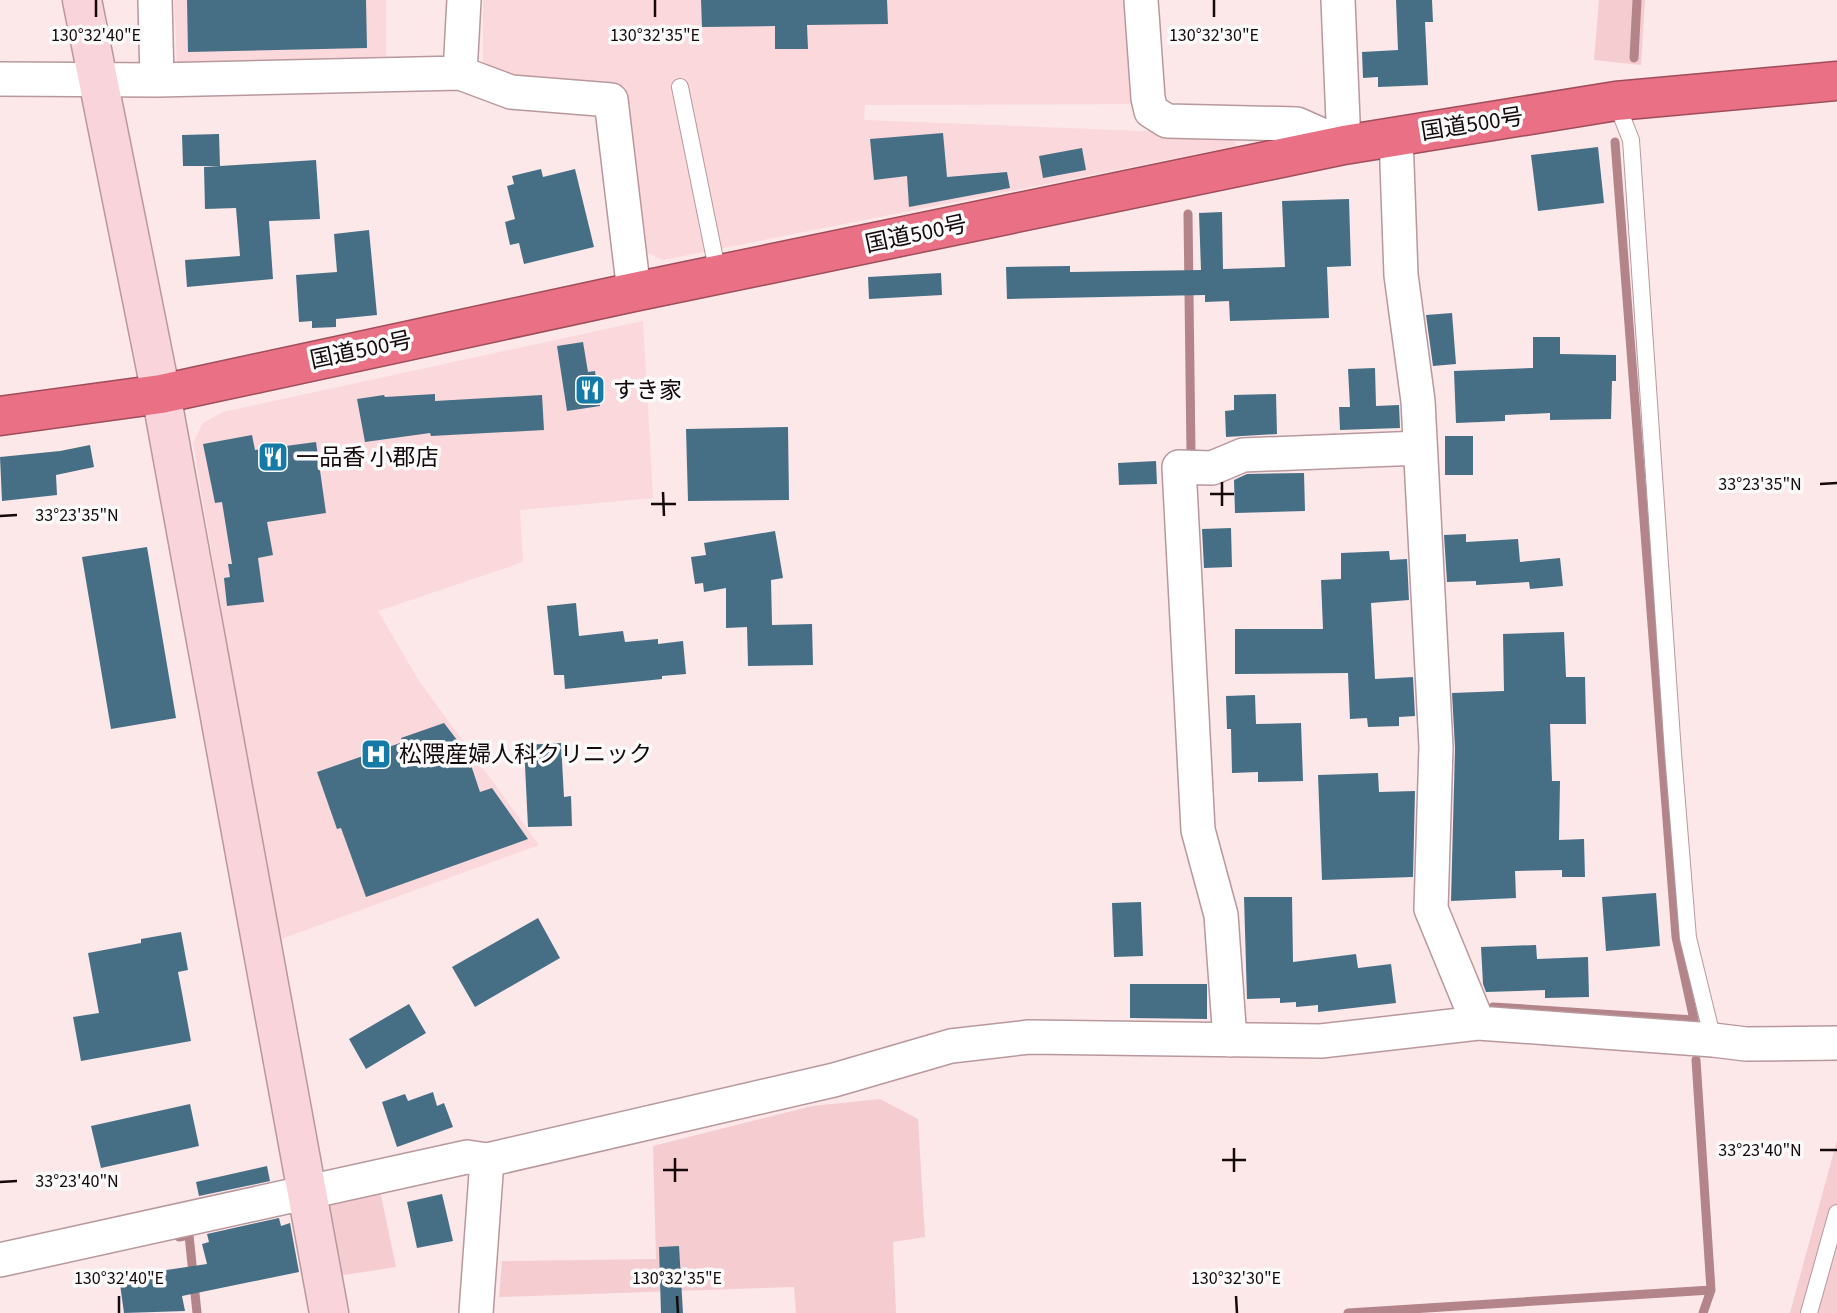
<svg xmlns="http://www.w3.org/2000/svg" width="1837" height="1313" viewBox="0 0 1837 1313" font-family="'Source Sans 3','Noto Sans JP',sans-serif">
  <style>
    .built { fill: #fad8db }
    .green { fill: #f5cdd1 }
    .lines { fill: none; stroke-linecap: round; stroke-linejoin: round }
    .stream { stroke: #b3858a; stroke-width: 9 }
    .building { fill: #466f86 }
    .lane-casing { stroke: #b8989c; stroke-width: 18 }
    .street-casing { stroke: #b8989c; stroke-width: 36 }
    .secondary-casing { stroke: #b8989c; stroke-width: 41 }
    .highway-casing { stroke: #9f4d5a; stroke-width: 41 }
    .lane { stroke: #fff; stroke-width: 16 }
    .street { stroke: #fff; stroke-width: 33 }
    .secondary { stroke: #f9d4da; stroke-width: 38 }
    .highway { stroke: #ea7185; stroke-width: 38 }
    .ticks { fill: none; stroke: #14090b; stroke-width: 2.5 }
    .labels { text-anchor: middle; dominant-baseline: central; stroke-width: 7; stroke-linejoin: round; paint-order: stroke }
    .street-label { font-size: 23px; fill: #14090b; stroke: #fafafa }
    .poi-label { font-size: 23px; fill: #14090b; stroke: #fafafa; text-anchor: start }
    .ticks-label { font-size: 18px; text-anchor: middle; fill: #14090b; stroke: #fafafa; stroke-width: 7; stroke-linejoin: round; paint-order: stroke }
  </style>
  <rect width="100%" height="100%" fill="#fce7e9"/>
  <path class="built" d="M174 0H386V61L177 62Z
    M483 0H1133L1140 104 865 105 864 120 1141 131 1225 130 1237 146 663 260 646 252 625 86 549 85 483 67Z
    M643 321 653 498 520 510 523 562 378 611 419 681 539 845 281 939 245 749 193 443 203 423 223 412Z"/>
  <path class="green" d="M1599 0H1645L1641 65 1594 60Z
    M880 1099 918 1119 925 1237 893 1242 896 1313H796L794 1287 499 1297 502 1261 656 1259 653 1146 812 1106Z
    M1837 1140V1313H1790Z
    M379 1186 396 1267 338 1276 327 1208 339 1193Z"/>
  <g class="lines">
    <path class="stream" d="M1634 58 1637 0
      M1188 214 1191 453
      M1493 1007 1694 1020 1676 937 1615 142
      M179 1237 189 1235 197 1313
      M1348 1313 1711 1290 1696 1060
      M1703 1313 1711 1290"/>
  </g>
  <path class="building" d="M187 0H366L367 48 188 52Z
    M701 0H887L888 24 807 25 808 49H775V26L702 27Z
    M1396 0H1432L1433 22H1425L1428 85 1378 87V77L1363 78 1362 52 1398 50Z
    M943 133 947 177 1007 172 1010 188 909 207 907 176 874 180 870 139Z
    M219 134 220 166H183L182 135Z
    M1598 147 1604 203 1538 211 1531 155Z
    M1082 148 1086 170 1043 178 1039 156Z
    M316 160 320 219 269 221 273 279 187 287 185 260 240 256 236 208 205 209 204 167Z
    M541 169 543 177 575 169 594 247 524 264 519 243 510 245 505 222 515 219 507 186 514 184 512 176Z
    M1349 199 1351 266 1327 267 1329 318 1230 321 1229 301 1205 302V295L1007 299 1006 267 1070 266V272L1201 270 1199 213 1222 212 1223 269 1285 267 1282 201Z
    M369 230 377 315 336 319V327L312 328V321L299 322 296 275 337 272 334 234Z
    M941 273 942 295 869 299 868 277Z
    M1452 313 1456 364 1433 366 1426 315Z
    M1533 337H1560V354L1616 355V381H1612L1611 419 1550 420V413L1505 415V421L1456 423 1454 371 1533 368Z
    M583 342 588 372 595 371 600 406 567 411 557 346Z
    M1375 368 1376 406 1399 405 1400 428 1340 430 1339 407H1350L1348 369Z
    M435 394V401L542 395 544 430 431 436 430 433 365 442 357 399 384 395 385 397Z
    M1276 394 1277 434 1226 437 1225 411 1234 410V395Z
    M788 427 789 500 688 501 686 429Z
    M252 435 255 450 316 442 326 513 267 522 273 555 258 558 264 602 227 606 224 578 230 577 228 564H232L222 502 215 503 203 444Z
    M1445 436H1473V475H1445Z
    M90 445 94 467 56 475 57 495 2 501 0 457 60 451Z
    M1156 461 1157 484 1119 485 1118 463Z
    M1304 473 1305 511 1235 513 1234 480 1247 474Z
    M1231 528 1232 567 1204 568 1202 529Z
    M775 531 783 578 771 580 772 625 812 624 813 665 748 666 747 627 726 628V588L704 592 703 583 695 584 691 557 706 555 704 543Z
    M1466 534V542L1518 539 1520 562 1560 558 1563 586 1530 589 1529 582 1476 585V581L1447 582 1444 535Z
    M147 547 176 718 111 729 82 557Z
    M1389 551 1390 560 1407 559 1409 600 1371 603 1375 679 1413 677 1415 716 1399 717V726L1368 727 1367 718 1350 719 1348 673 1235 674V629H1323L1321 580 1341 579V553Z
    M576 603 579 636 623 631 625 642 658 639V644L683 641 686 674 662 676V679L565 689 564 675H554L547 606Z
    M1564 632 1566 677H1585L1586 724H1550L1552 781H1560L1559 840 1584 839 1585 877H1562V870L1515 871 1516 898 1451 901 1455 748 1452 693 1504 691 1503 634Z
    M1255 695 1256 724 1301 723 1303 781 1258 782V772L1232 773 1231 729H1227L1226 696Z
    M444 723 467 753 480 792 492 788 528 839 366 897 341 828 337 829 317 772 403 742 401 738Z
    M561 743 564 797 571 796 572 826 528 827 524 745Z
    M1378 773 1379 792 1415 791 1413 877 1322 880 1318 775Z
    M1656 893 1660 946 1606 951 1602 897Z
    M1244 897H1292L1293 962 1356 954 1358 968 1391 964 1396 1003 1318 1012V1005L1296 1007V1002L1280 1003V998L1247 999Z
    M1141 902 1143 956 1114 957 1112 903Z
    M538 918 560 958 475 1007 452 967Z
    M181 932 188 970 178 972 191 1041 81 1061 73 1017 99 1013 88 953 141 943V939Z
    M1536 945 1537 959 1588 957 1589 997 1545 998V990L1486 992 1483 984 1481 947Z
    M1130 984H1207V1019L1130 1018Z
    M409 1004 426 1033 366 1069 349 1039Z
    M433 1092 437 1106 444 1103 453 1127 397 1147 382 1102 405 1094 408 1101Z
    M190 1104 199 1146 101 1168 91 1126Z
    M267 1166 270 1181 199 1196 196 1182Z
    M442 1194 453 1241 417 1248 407 1202Z
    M279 1218 281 1226 290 1223 299 1272 182 1296 185 1311 124 1313 119 1277 207 1264 202 1244 209 1242 207 1234Z
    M679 1246 683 1313H661L659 1247Z"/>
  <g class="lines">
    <g class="lane-casing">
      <path id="lane" d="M680 87 718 274
        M1616 102 1631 140 1673 753 1688 938 1713 1040
        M1809 1313 1837 1213"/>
    </g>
    <g class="street-casing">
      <path id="street" d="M155 0 157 80
        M1141 0 1148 98 1151 111 1167 121 1297 124 1344 145 1338 0
        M460 73 464 0
        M0 79 157 80 460 73 511 92 611 100 634 292
        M1396 136 1401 275 1418 401 1436 747 1431 909 1478 1023
        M1230 1040 1221 915 1198 830 1179 467 1212 468 1243 455 1420 448
        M0 1260 467 1157 487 1160
        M476 1313 487 1160 834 1080 951 1046 1029 1037 1321 1041 1478 1023 1713 1040 1746 1044 1837 1043"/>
    </g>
    <g class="secondary-casing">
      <path id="secondary" d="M82 0 161 394 329 1313"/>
    </g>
    <g class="highway-casing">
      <path id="highway" d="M0 416 161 394 634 292 1344 145 1616 101 1837 81"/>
    </g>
    <use href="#lane" class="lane"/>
    <use href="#street" class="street"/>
    <use href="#secondary" class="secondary"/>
    <use href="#highway" class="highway"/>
  </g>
  <path class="ticks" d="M96 0V17M655 0V17M1214 0V17M1222 482V506M1820 484 1837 483M663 492 664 516M1210 494H1234M651 504H676M0 516 17 515M1234 1148V1172M1820 1150H1837M675 1158V1182M1222 1160H1246M663 1170H688M0 1182 17 1181M119 1296V1313M677 1296 678 1313M1236 1296 1237 1313"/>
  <defs>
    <g id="restaurant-square" transform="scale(1.575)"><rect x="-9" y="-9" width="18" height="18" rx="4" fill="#157ba6" stroke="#fafafa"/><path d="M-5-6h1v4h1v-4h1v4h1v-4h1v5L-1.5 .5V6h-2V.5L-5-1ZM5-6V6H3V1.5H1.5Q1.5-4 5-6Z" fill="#fff"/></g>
    <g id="hospital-square" transform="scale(1.575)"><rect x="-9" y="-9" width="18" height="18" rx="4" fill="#157ba6" stroke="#fafafa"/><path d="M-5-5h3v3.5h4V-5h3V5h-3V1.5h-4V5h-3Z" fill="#fff"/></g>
  </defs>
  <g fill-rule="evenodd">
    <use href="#restaurant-square" x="590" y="390"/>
    <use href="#restaurant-square" x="273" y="457"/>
    <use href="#hospital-square" x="376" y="754"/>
  </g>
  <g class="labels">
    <g class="street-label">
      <text transform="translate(1472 124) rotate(-9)">国道500号</text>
      <text transform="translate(916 234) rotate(-12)">国道500号</text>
      <text transform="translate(361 350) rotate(-12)">国道500号</text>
    </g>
    <g class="poi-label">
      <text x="613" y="390">すき家</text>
      <text x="296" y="457">一品香 小郡店</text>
      <text x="399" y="754">松隈産婦人科クリニック</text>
    </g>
  </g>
  <g class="ticks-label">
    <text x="96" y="41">130°32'40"E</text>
    <text x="655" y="41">130°32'35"E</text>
    <text x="1214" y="41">130°32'30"E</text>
    <text x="1760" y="490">33°23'35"N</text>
    <text x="77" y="521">33°23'35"N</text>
    <text x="1760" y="1156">33°23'40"N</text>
    <text x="77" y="1187">33°23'40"N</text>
    <text x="119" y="1284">130°32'40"E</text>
    <text x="677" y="1284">130°32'35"E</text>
    <text x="1236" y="1284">130°32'30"E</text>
  </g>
</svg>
